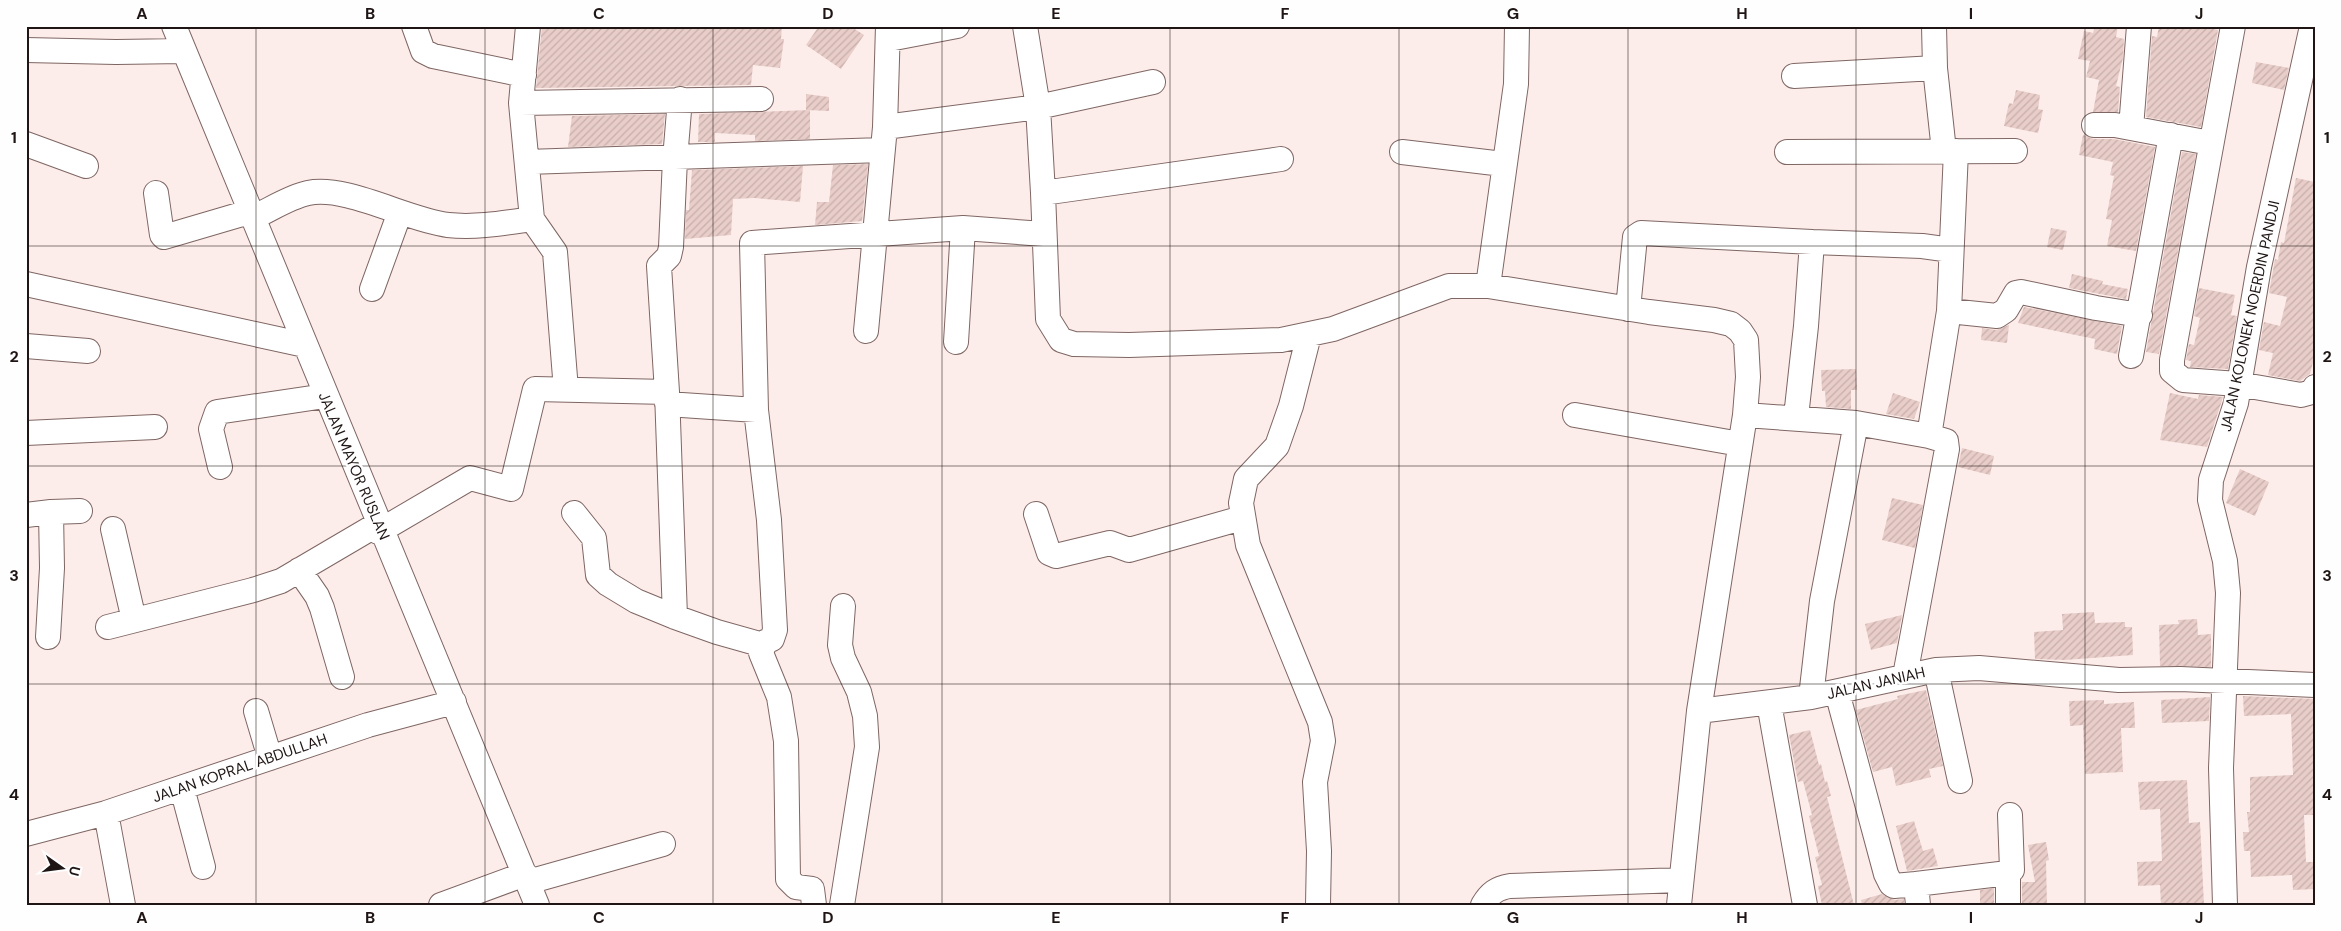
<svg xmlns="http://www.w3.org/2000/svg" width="2341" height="931" viewBox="0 0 2341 931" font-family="'DM Sans',sans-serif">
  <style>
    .building { fill: url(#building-hatch) }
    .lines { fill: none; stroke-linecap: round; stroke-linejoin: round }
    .minor-casing { stroke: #7e6663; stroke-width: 26 }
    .minor { stroke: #fff; stroke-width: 24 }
    .grid { fill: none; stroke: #1e1514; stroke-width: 1; stroke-opacity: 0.55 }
    .labels { text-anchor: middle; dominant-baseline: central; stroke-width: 5; stroke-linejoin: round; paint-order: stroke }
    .street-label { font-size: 15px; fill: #1e1514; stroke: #fefefe }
    .neatline { fill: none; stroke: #1e1514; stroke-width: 2 }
    .grid-label { font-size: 16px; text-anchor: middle; font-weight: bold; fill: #1e1514 }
  </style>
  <defs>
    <pattern id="building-hatch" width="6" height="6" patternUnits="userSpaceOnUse" patternTransform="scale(1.25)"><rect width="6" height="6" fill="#e8cdc9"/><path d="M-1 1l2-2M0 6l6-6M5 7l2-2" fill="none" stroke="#c7afac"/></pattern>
  </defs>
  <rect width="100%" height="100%" fill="#fdedea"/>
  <path class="building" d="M542 26H782L781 39H784L780 68 753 65 751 85 536 88Z
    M819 26H850L864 35 841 69 806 45Z
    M2095 26H2118L2116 37 2124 39 2123 58 2116 86 2120 87 2118 112H2093L2099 80 2086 77 2090 61 2078 59 2084 31 2093 33Z
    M2159 26H2200L2218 30 2201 127 2146 117 2152 36 2157 37Z
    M2256 62 2289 68 2284 90 2252 83Z
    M2016 90 2040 95 2038 109 2043 110 2038 133 2004 126 2009 103 2013 104Z
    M806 94 829 97V111L806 110Z
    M810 110V139L755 141V135L715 133V142H698L699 114Z
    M665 114 662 144 568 147 572 116Z
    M2083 135 2094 139H2114L2155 147 2136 251 2107 246 2112 220 2106 219 2114 176 2110 175 2113 162 2079 155Z
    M2182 152 2196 154 2159 354 2146 352Z
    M868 164 862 221 815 225 817 202H829L833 165Z
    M803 166 800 202 754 198 733 199 731 235 685 239 686 210H689L692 170Z
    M2296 178 2315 182V354L2310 374 2300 381 2268 375 2273 353 2259 350 2264 322 2280 326 2287 297 2269 293 2275 259 2278 260 2281 242 2284 243Z
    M2051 228 2067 231 2063 250 2047 247Z
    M2072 274 2103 281 2102 284 2128 289 2126 299 2069 288Z
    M2199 288 2235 295 2231 315 2237 316 2228 369 2190 367 2191 361 2186 360 2189 344 2194 345 2200 318 2194 316Z
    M2024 307 2122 326 2117 354 2094 349 2095 339 2018 323Z
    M2009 325 2007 343 1981 340 1982 328 1996 330Z
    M1856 369 1857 390H1851V409L1826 407 1825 391H1822L1821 370Z
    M1893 393 1920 402 1914 419 1886 414Z
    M2170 393 2198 399 2199 395 2223 397 2207 447 2160 440Z
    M1962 448 1994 456 1990 475 1958 467Z
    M2240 469 2269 482 2255 516 2226 503Z
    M1892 498 1923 505 1915 548 1882 540Z
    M2094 612 2095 623 2125 622V627H2132L2133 655 2065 660 2035 659 2034 632 2063 630 2062 614Z
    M1902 615 1897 643 1871 650 1865 624Z
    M2197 619 2198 635 2211 634V667L2160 666 2159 625 2179 624 2178 620Z
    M1926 690 1943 766 1929 769 1931 777 1896 786 1892 767 1873 772 1856 710 1898 699 1897 696Z
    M2243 696 2315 699V815H2304L2306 862H2314L2315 889 2293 890 2292 875 2251 877 2250 851H2244L2243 832H2249L2247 812H2250V777L2293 775 2291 714 2244 716Z
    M2210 697 2209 721 2162 723 2161 700Z
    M2104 700V704L2134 702 2135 728H2121L2123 772 2085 774 2083 725 2070 726 2069 701Z
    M1810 730 1819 765 1821 764 1825 782 1827 781 1831 796 1827 797 1854 905H1822L1818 886 1822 885 1815 857 1819 856 1809 816 1812 815 1803 781 1798 782 1789 735Z
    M2187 780 2189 823 2200 822 2204 905H2161L2160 885 2138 886 2137 862 2162 861 2160 809 2140 810 2138 782Z
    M1914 821 1923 851 1933 848 1938 866 1907 871 1896 826Z
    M2046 842 2049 860 2046 861 2047 905H2022V882H2035L2028 845Z
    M1994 888V905H1980V890Z
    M1882 894 1895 900 1904 899V905H1862L1861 900Z"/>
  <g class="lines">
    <g class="minor-casing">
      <path id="minor" d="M174 26 537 905
        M414 26 423 51 433 56 524 75
        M528 26 521 103 532 219 555 252 566 390
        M1025 26 1038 107 1043 193 1281 159
        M1934 26 1935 68 1944 151
        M2233 26 2172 360V371L2183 380 2238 384 2301 395 2312 392 2315 387
        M889 39 957 26
        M26 50 116 52 183 51
        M1794 76 1935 68
        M521 103 761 99
        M2094 125H2115L2210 143
        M885 127 1038 107 1153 82
        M2131 128 2139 26
        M26 144 86 166
        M1402 152 1503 164
        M1787 152 2015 151
        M527 162 882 150
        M156 193 162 235 164 237 249 212
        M1043 193 1048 319 1061 340 1074 344 1129 345 1281 340 1333 329 1449 286H1488L1649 312 1714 320 1731 324 1740 331 1746 340 1748 377 1745 415 1699 711
        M252 218C270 210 289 197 308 193 347 185 407 220 448 225 476 228 504 223 532 219
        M26 284 305 345
        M1488 286 1516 84 1517 26
        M372 289 400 212
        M1628 309 1635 237 1641 233 1812 242 1922 246 1951 250
        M1949 311 1997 316 2006 310 2016 293 2021 292 2096 308 2140 315
        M866 331 885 127 888 26
        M1309 335 1291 406 1277 446 1246 479 1241 503 1248 545 1320 722 1323 741 1315 782 1319 851 1318 905
        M956 342 963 228
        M26 346 88 351
        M2131 356 2171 135
        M667 404 756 410
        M1575 415 1740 444
        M1745 415 1856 423 1929 436 1946 441 1947 449 1905 676
        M1796 417 1806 326 1812 242
        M26 433 155 427
        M1929 436 1949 311 1956 151
        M220 467 211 429 217 412 325 396
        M51 512 80 511
        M574 513 594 538 598 575 608 584 636 601 675 617 717 632 763 645
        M1036 514 1049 553 1056 556 1110 543 1129 550 1242 518
        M26 515 51 512 52 568 48 637
        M113 529 134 620
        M378 532 470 478 511 489 535 389 667 392
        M299 570 317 596 322 608 342 677
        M675 617 667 392 659 266 669 256 671 247 675 159 680 99
        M108 627 253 590 281 581 378 524
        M1936 670 1960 781
        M1837 692 1886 874 1891 884 1894 886 1916 884 1918 905
        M1811 697 1822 601 1856 423
        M1769 703 1805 905
        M256 711 270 758
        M182 788 203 867
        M106 813 123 905
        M26 834 106 813 368 725 454 702
        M2008 873V905
        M528 882 663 844
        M1916 884 2008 873 2012 870 2010 815
        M441 905 525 874
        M814 905 812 889 796 887 788 879 786 741 779 697 761 653 765 642 772 639 775 630 769 520 756 410 752 243 963 228 1044 234
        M842 905 867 747 865 716 859 692 843 658 840 645 843 606
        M1483 905C1490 893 1497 888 1510 886L1681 880
        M1679 905 1699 711 1811 697 1936 670 1979 668 2119 680 2180 679 2315 685
        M2225 905 2221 768 2228 593 2225 561 2210 500 2211 480 2236 403 2259 267 2312 26"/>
    </g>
    <use href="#minor" class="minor"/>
  </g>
  <path class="grid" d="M256 26V905M485 26V905M713 26V905M942 26V905M1170 26V905M1399 26V905M1628 26V905M1856 26V905M2085 26V905M26 246H2315M26 466H2315M26 684H2315"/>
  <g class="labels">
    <g class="street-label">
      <text transform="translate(2250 316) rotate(-78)">JALAN KOLONEK NOERDIN PANDJI</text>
      <text transform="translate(354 466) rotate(67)">JALAN MAYOR RUSLAN</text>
      <text transform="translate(1876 683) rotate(-13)">JALAN JANIAH</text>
      <text transform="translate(240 768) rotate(-19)">JALAN KOPRAL ABDULLAH</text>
    </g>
  </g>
  <rect width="2341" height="931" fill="none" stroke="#fefefe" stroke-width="55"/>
  <g transform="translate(62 868) rotate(104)" stroke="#fefefe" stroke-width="4" paint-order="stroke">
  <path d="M0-4L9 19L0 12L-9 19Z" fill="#1e1514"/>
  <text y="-8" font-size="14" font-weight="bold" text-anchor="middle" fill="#1e1514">U</text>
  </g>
  <rect x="28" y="28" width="2286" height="876" class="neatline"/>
  <g class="grid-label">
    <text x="142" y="19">A</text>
    <text x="370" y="19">B</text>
    <text x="599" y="19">C</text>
    <text x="828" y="19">D</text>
    <text x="1056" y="19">E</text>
    <text x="1285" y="19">F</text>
    <text x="1513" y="19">G</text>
    <text x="1742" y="19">H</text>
    <text x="1971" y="19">I</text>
    <text x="2199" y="19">J</text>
    <text x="14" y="143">1</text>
    <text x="2327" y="143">1</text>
    <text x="14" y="362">2</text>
    <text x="2327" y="362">2</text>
    <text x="14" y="581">3</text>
    <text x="2327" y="581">3</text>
    <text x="14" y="800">4</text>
    <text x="2327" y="800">4</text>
    <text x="142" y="923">A</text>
    <text x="370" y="923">B</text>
    <text x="599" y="923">C</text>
    <text x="828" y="923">D</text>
    <text x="1056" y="923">E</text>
    <text x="1285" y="923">F</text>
    <text x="1513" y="923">G</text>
    <text x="1742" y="923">H</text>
    <text x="1971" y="923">I</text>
    <text x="2199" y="923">J</text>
  </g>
</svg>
